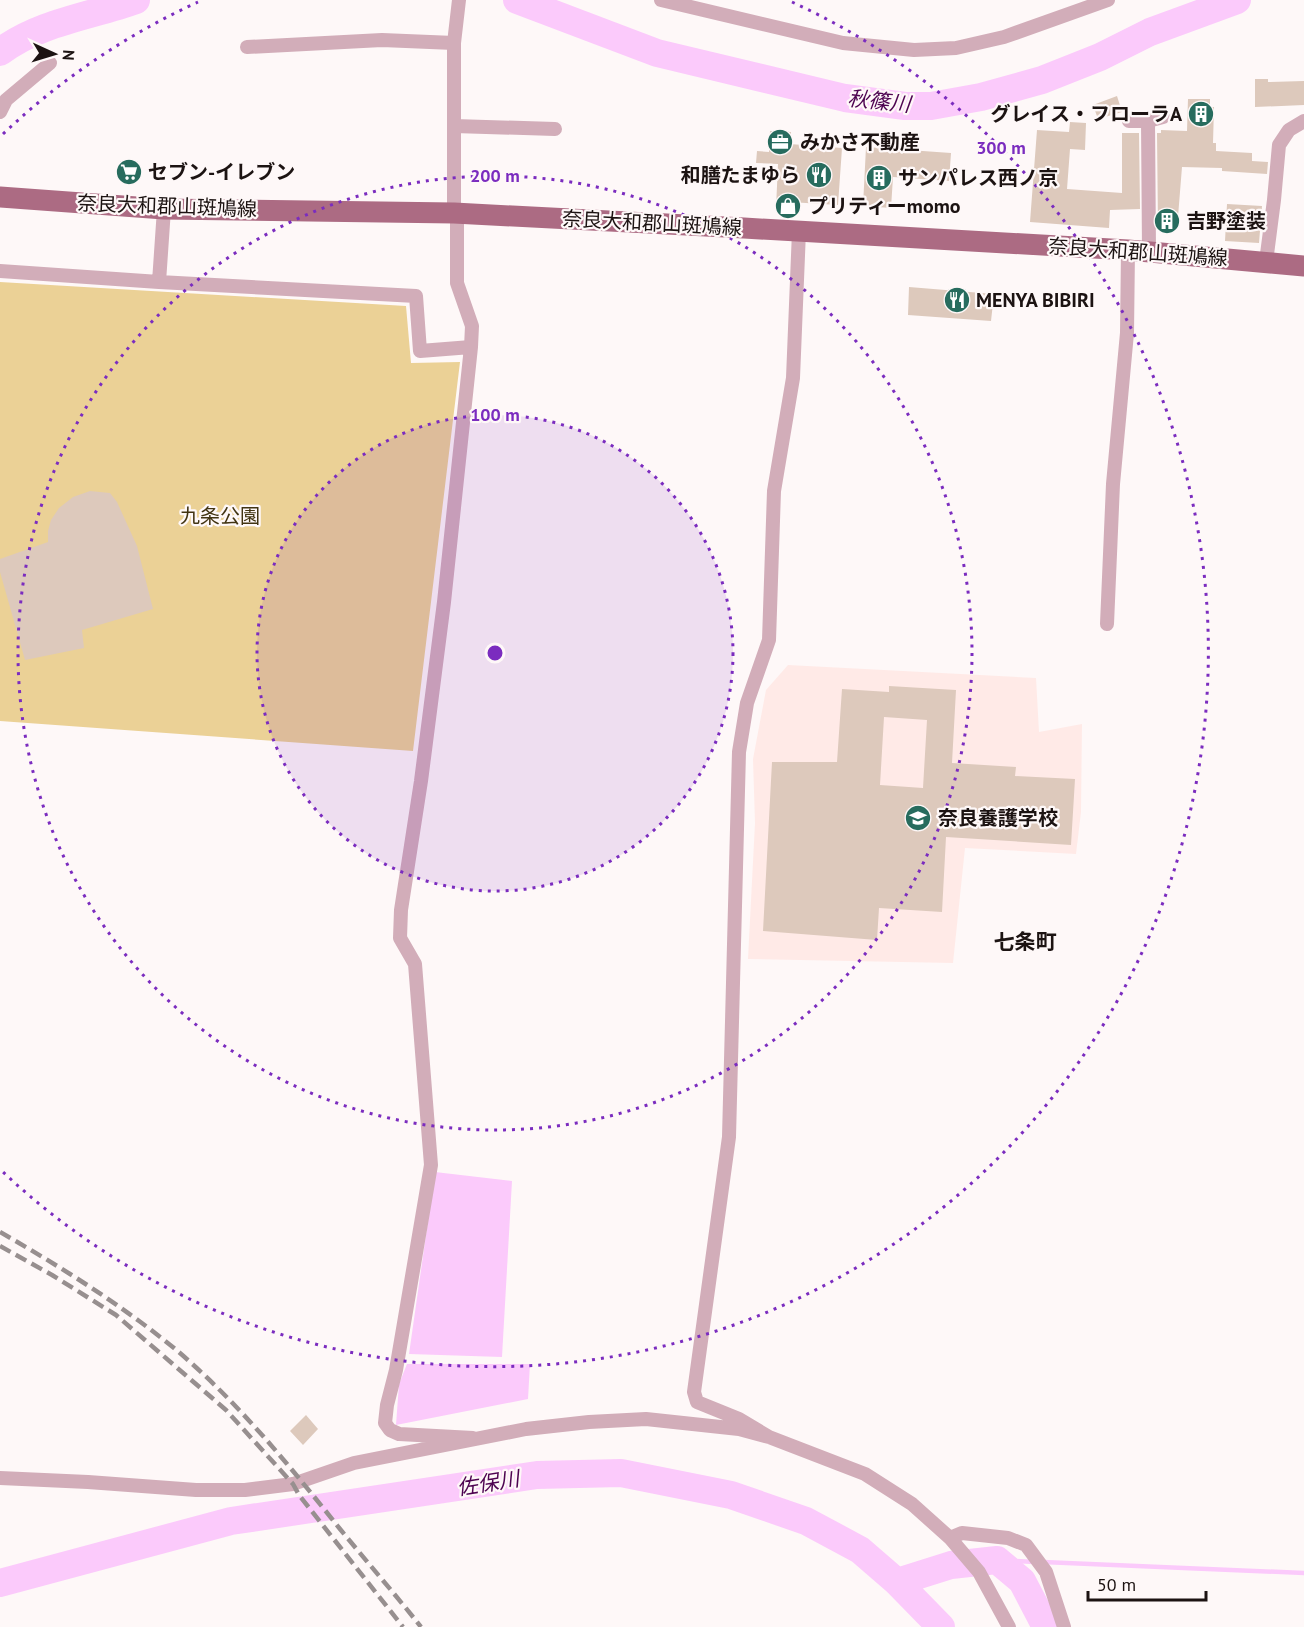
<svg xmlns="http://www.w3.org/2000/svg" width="1304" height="1627" viewBox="0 0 1304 1627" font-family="'PT Sans','Noto Sans JP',sans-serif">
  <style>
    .built { fill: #ffeae7 }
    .green { fill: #ebd196 }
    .water { fill: #fbcafb }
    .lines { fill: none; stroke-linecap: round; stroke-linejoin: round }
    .stream { stroke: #fbcafb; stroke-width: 4.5 }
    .river { stroke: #fbcafb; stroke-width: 28 }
    .building { fill: #ddc9bc; fill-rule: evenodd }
    .minor { stroke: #d2adb9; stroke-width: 14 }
    .primary { stroke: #ac6b83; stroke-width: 21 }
    .rail { stroke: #978f8f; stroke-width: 4.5; stroke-dasharray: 12 6; stroke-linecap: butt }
    .ring { fill: none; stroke: #7b2cbf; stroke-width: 3; stroke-dasharray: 3 6 }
    .labels { text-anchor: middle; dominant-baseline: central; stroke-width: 4.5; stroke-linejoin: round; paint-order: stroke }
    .poi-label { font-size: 20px; font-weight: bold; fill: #1c1312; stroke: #fef8f8; text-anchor: start }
    .street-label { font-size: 20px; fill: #1c1312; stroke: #fef8f8 }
    .park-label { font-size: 20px; fill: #423412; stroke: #fef8f8 }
    .water-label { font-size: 21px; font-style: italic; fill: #4e0451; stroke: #fef8f8 }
    .neighbourhood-label { font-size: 21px; font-weight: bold; fill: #1c1312; stroke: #fef8f8 }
    .centre { fill: #7b2cbf; stroke: #fef8f8; stroke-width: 3 }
    .ring-label { font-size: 18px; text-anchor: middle; font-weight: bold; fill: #7b2cbf; stroke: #fef8f8; stroke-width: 4.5; stroke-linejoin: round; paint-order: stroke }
  </style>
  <rect width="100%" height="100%" fill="#fef8f8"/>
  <path class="built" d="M788 665 1036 678 1039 732 1082 724 1081 812 1076 854 965 848 953 963 748 959 755 823 753 759 766 690Z"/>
  <path class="green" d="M0 282 406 306 411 363 460 362 413 751 0 721Z"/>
  <path class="water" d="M435 1172 512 1181 502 1357 409 1354Z
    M407 1364H530L528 1399 396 1425 399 1384Z"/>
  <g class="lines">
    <path class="stream" d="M997 1560 1035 1562
      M1043 1562 1304 1573"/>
    <path class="river" d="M517 0 657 53 845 98 905 106H931L981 97 1042 80 1100 57 1150 32 1237 0
      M0 52C39 22 92 16 136 0
      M897 1582 951 1565 997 1560 1022 1581 1046 1627
      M0 1583 231 1521 537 1475 621 1473 731 1495 806 1521 860 1550 897 1582 941 1627"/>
  </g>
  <path class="building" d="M1255 79H1268V82L1304 81V105L1255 107Z
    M1117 96 1122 112 1098 119 1093 105Z
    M1188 99H1210V107H1214L1213 143H1216V151L1252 153V161L1268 162 1267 174 1222 171V168L1182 167 1177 229 1158 228 1157 133H1161V130L1187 131Z
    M1070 122 1086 123 1085 150 1070 149 1067 189 1122 193V133H1139L1140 209 1110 210 1109 228 1030 222 1037 130 1069 132Z
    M770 131 791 132 790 144 842 148 838 205 790 202V209L776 208 778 164 756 163 757 151 769 152Z
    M866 147 951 153 949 181 893 177 891 208 863 206Z
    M1227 204 1262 206 1259 243 1225 241Z
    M909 287 994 294 991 321 908 315Z
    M90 491 110 493 117 502 137 546 153 609 82 630 84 648 25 660 0 572V559L48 542V531L51 520 59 508 73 497Z
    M889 686 956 690 952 763 1016 767 1015 776 1075 779 1071 845 946 837 942 912 879 908 877 940 763 931 772 762H837L842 689 889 692ZM884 717 927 720 923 788 880 785Z
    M306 1415 318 1429 303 1445 290 1431Z"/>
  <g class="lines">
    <path class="minor" d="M661 0 843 43 914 50 956 48 1004 37 1108 0
      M247 47 382 40 454 43
      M0 112 6 100 50 63
      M1129 121H1148L1149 251
      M1148 121 1163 117
      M454 126 555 129
      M164 209 159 282 416 296 420 351 471 347
      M454 213V43L459 0
      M457 213V283L472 326 471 347 444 602 421 781 401 910 400 938 415 964 431 1165 396 1370 387 1405 385 1423 390 1430 399 1434 473 1438
      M1266 262 1274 200 1279 145 1289 130 1304 121
      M0 271 159 282
      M1107 624 1113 484 1127 333 1128 250
      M769 1437 739 1419 697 1402 694 1392 729 1137 739 752 747 703 769 640 774 491 793 378 799 231
      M0 1478 88 1482 196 1490H245L293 1484 354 1463 526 1429 589 1422 646 1419 739 1429 769 1437 865 1474 912 1504 950 1538 979 1572 1009 1627
      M950 1538 962 1533 1008 1538 1026 1545 1046 1572 1064 1627"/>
    <path class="primary" d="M0 197 164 209 454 213 744 228 1128 250 1304 266"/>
    <path class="rail" d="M0 1232C61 1267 120 1304 174 1348 237 1401 289 1465 340 1529 367 1562 395 1594 421 1627
      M0 1246 52 1275 116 1315 226 1410 293 1484 299 1495 403 1627"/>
  </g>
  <circle cx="495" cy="653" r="238" fill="#7b2cbf" fill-opacity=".12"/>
  <g class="ring">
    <circle cx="495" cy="653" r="238"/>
    <circle cx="495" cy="653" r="477"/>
    <path d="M3 134A715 715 0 0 1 198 2M792 2A715 715 0 1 1 3 1172"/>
  </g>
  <defs>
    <g id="building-disc" transform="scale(1.35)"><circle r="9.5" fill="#276c5e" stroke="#fef8f8"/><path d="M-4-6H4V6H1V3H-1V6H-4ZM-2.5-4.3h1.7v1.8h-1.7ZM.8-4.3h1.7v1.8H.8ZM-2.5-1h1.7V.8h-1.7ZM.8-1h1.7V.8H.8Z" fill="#fff"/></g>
    <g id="office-disc" transform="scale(1.35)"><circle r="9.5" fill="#276c5e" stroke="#fef8f8"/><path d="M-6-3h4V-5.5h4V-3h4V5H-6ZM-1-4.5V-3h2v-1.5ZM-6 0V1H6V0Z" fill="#fff"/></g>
    <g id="supermarket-disc" transform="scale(1.35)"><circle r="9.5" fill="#276c5e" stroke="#fef8f8"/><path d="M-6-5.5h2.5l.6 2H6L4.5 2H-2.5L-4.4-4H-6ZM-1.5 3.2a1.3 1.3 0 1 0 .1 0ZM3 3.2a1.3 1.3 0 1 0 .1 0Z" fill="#fff"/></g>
    <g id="restaurant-disc" transform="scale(1.35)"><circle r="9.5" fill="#276c5e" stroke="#fef8f8"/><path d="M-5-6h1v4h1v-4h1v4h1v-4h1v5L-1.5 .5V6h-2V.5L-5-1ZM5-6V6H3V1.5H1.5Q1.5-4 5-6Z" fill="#fff"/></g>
    <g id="shop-disc" transform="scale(1.35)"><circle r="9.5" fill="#276c5e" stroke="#fef8f8"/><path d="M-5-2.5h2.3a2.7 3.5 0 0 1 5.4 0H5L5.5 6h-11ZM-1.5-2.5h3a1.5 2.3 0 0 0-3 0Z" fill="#fff"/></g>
    <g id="school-disc" transform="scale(1.35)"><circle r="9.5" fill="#276c5e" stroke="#fef8f8"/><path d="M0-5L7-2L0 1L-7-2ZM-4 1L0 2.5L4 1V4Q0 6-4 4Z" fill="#fff"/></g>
  </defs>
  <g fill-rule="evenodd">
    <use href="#building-disc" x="1201" y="114"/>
    <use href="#office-disc" x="780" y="142"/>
    <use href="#supermarket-disc" x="129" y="172"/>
    <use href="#restaurant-disc" x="819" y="175"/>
    <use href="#building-disc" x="879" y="178"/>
    <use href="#shop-disc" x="788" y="206"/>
    <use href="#building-disc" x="1167" y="221"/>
    <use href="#restaurant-disc" x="957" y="300"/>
    <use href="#school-disc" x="918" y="818"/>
  </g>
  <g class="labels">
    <g class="poi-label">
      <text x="1182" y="114" text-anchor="end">グレイス・フローラA</text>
      <text x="800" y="142">みかさ不動産</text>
      <text x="148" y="172">セブン-イレブン</text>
      <text x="800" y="175" text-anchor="end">和膳たまゆら</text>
      <text x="898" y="178">サンパレス西ノ京</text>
      <text x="808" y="206">プリティーmomo</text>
      <text x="1186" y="221">吉野塗装</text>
      <text x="976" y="300">MENYA BIBIRI</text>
      <text x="938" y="818">奈良養護学校</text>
    </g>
    <g class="street-label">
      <text transform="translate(167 206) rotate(2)">奈良大和郡山斑鳩線</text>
      <text transform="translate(652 223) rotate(3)">奈良大和郡山斑鳩線</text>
      <text transform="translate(1138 252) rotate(4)">奈良大和郡山斑鳩線</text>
    </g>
    <g class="park-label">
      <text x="220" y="516">九条公園</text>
    </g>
    <g class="water-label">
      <text transform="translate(879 101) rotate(6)">秋篠川</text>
      <text transform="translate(488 1483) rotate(-9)">佐保川</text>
    </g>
    <g class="neighbourhood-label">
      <text x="1025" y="941">七条町</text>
    </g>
  </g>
  <circle cx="495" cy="653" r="9" class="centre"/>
  <g class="ring-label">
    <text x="1001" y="154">300 m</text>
    <text x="495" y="182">200 m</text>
    <text x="495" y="421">100 m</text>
  </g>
  <g transform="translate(54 54) rotate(94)" stroke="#fef8f8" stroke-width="4.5" paint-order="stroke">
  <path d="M0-4.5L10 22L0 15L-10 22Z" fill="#1c1312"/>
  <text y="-9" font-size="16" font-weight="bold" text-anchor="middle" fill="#1c1312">N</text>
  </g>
  <path d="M1088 1591v9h118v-9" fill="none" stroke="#1c1312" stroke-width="3"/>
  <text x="1097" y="1591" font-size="18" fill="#1c1312" stroke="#fef8f8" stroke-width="4.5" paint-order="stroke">50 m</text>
</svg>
